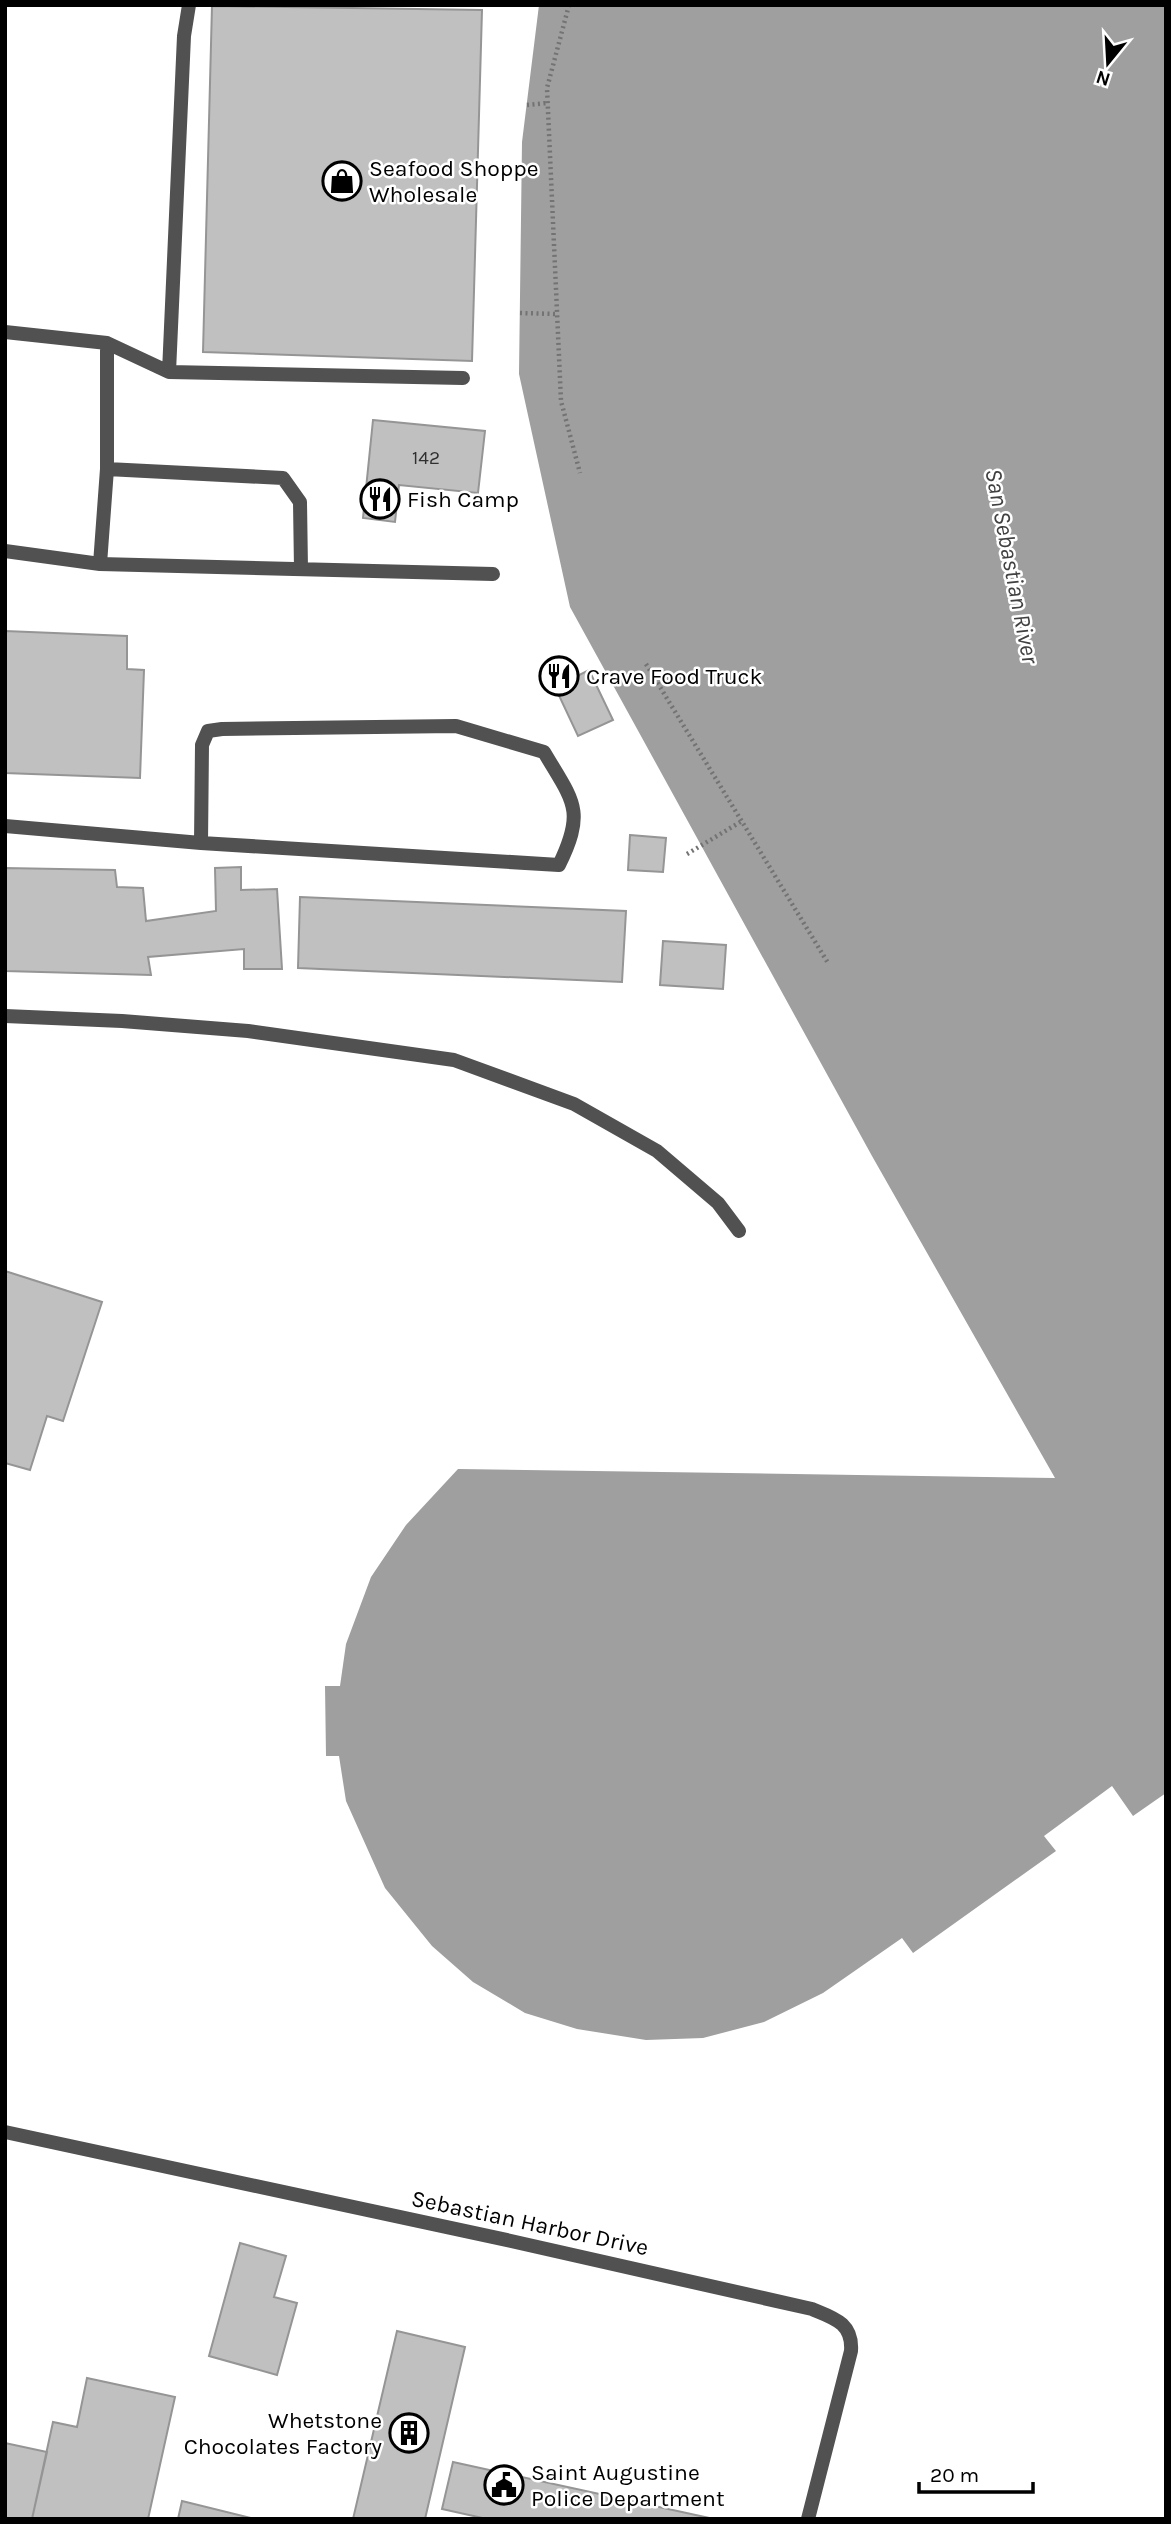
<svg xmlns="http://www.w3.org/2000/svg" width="1171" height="2524" viewBox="0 0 1171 2524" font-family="Karla,sans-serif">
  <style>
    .water { fill: #9f9f9f }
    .building { fill: #c0c0c0; stroke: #959595; stroke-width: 2 }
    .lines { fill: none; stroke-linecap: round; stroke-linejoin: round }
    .path { stroke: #737373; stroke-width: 4.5; stroke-dasharray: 2 3.5; stroke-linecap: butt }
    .lane { stroke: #515151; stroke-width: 14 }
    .street { stroke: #515151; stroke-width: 14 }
    .labels { text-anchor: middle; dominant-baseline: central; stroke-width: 5; stroke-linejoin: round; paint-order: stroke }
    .number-label { font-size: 19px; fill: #303030 }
    .poi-label { font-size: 23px; fill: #000; stroke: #fff; text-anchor: start }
    .street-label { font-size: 23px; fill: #000; stroke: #fff }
    .water-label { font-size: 24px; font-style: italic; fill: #404040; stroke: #fff }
  </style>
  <rect width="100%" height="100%" fill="#fff"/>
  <path class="water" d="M539 5H1166V1793L1133 1816 1112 1786 1044 1836 1056 1851 913 1953 902 1938 823 1993 764 2022 703 2038 646 2040 577 2029 525 2013 473 1982 432 1946 385 1888 346 1801 339 1756H326L325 1686H340L346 1644 371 1577 406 1525 458 1469 1055 1478 872 1156 570 607 519 374 522 142Z"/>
  <path class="building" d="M212 6 482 10 472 361 203 352Z
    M373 420 485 431 478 493 399 485 395 522 363 518Z
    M5 631 127 636V669L144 670 140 778 5 773Z
    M589 670 613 720 578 736 555 687Z
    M630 835 666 838 663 872 628 870Z
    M241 867V890L277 889 282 969H244V949L148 957 151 975 5 971V868L115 870 117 887 143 888 146 921 216 911 215 868Z
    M300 897 626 911 622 982 298 968Z
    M663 941 726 945 723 989 660 985Z
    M5 1271 102 1302 63 1421 47 1416 30 1470 5 1463Z
    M240 2243 286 2256 274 2297 297 2303 277 2375 209 2356Z
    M397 2331 465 2347 425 2519H353Z
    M87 2378 175 2397 148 2519H32L53 2422 77 2427Z
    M5 2443 47 2452 32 2519H5Z
    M453 2462 714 2519H487L442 2509Z
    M182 2501 251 2518V2519H178Z"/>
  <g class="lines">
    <path class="path" d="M569 5 547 88 561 401 580 473
      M527 105 547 103
      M520 313 557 314
      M646 664 828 963
      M687 854 742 821"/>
    <path class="lane" d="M5 332 107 343 169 372 184 36 189 5
      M169 372 463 378
      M107 469V343
      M5 551 100 564 493 574
      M100 564 107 469 283 478 300 502 301 569
      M5 826 201 843 559 865C586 810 573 801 544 752L456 726 222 729 208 731 202 745 201 843
      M5 1016 122 1021 248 1031 454 1060 574 1104 657 1151 718 1203 739 1231"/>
    <path class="street" d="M5 2132 511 2241 812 2309C834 2318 853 2323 851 2351L808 2519"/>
  </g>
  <defs>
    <g id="shop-ring" transform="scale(2.0125)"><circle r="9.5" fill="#fff" stroke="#000" stroke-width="1.5"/><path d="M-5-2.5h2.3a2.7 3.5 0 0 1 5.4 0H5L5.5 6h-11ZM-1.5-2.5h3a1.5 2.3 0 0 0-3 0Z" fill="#000"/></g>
    <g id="restaurant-ring" transform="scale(2.0125)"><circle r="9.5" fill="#fff" stroke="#000" stroke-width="1.5"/><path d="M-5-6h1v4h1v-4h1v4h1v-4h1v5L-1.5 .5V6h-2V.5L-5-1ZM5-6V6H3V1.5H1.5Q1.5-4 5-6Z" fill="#000"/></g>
    <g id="building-ring" transform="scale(2.0125)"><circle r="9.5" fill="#fff" stroke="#000" stroke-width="1.5"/><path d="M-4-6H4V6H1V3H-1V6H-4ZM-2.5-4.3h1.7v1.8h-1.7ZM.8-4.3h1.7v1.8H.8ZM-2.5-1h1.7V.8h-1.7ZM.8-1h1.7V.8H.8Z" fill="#000"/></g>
    <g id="civic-ring" transform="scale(2.0125)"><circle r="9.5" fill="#fff" stroke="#000" stroke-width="1.5"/><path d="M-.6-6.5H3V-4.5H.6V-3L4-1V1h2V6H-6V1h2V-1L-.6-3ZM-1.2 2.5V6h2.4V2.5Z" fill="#000"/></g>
  </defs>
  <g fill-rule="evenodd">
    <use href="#shop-ring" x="342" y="181"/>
    <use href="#restaurant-ring" x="380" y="499"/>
    <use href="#restaurant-ring" x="559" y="676"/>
    <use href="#building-ring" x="409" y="2433"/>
    <use href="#civic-ring" x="504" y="2485"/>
  </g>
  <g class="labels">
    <g class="number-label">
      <text x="426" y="458">142</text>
    </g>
    <g class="poi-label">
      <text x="369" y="168">Seafood Shoppe<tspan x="369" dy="26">Wholesale</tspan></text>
      <text x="407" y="499">Fish Camp</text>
      <text x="586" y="676">Crave Food Truck</text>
      <text x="382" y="2420" text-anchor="end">Whetstone<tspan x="382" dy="26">Chocolates Factory</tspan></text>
      <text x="531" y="2472">Saint Augustine<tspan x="531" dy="26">Police Department</tspan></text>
    </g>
    <g class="street-label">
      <text transform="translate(530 2223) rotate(12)">Sebastian Harbor Drive</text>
    </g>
    <g class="water-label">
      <text transform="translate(1012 566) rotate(79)">San Sebastian River</text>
    </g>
  </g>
  <rect width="1171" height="2524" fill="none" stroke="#000000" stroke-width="14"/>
  <g transform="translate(1108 63) rotate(198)" stroke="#ffffff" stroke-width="5" paint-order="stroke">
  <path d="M0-5L12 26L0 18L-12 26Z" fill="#000000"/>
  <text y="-10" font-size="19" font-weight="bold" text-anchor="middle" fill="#000000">N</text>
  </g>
  <path d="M919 2482v10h114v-10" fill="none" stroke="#000000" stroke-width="3.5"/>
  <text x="930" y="2482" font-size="21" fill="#000000" stroke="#ffffff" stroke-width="5" paint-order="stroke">20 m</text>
</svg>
